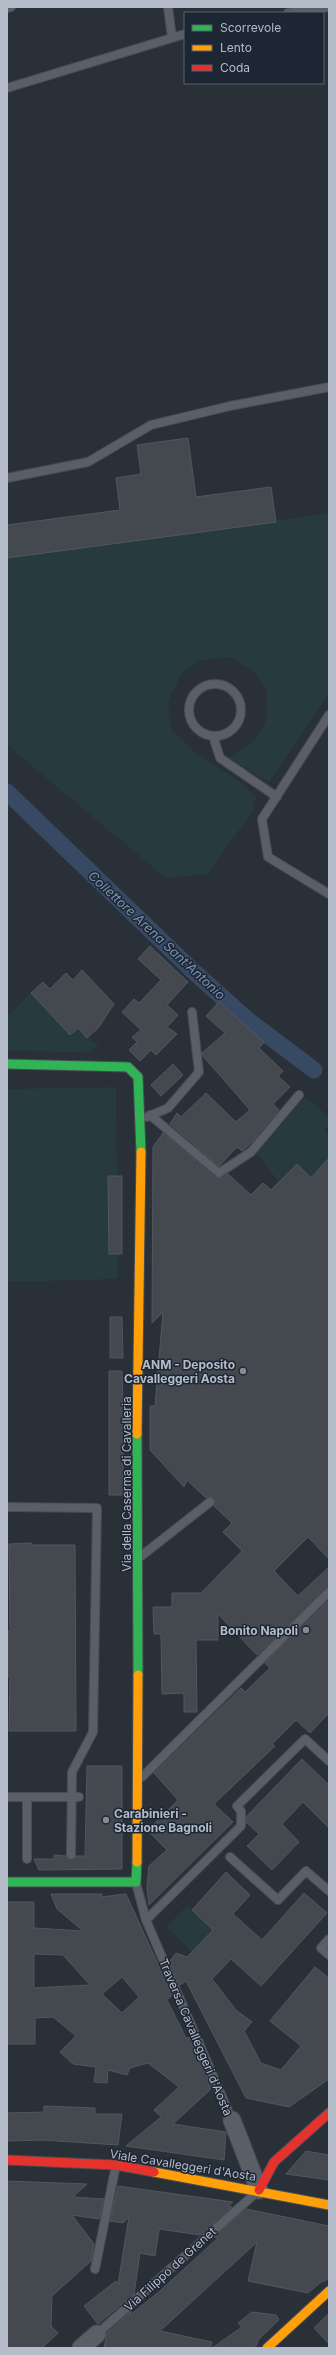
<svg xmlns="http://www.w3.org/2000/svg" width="336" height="2355" viewBox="0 0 336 2355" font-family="Inter,sans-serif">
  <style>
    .green { fill: #273a3e }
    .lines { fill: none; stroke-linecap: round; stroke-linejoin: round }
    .canal { stroke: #384963; stroke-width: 17 }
    .building { fill: #444950; stroke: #52575f; fill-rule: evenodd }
    .lane-casing { stroke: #484c53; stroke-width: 10 }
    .street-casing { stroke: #484c53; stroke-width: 19 }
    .fast-casing { stroke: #484c53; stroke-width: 11 }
    .slow-casing { stroke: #484c53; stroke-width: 11 }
    .jam-casing { stroke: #484c53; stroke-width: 11 }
    .lane { stroke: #5a5e66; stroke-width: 8 }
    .street { stroke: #5a5e66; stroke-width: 17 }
    .fast { stroke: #30b455; stroke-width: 9 }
    .slow { stroke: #ff9f0a; stroke-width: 9 }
    .jam { stroke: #e5322d; stroke-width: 9 }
    .poi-dot { fill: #848b96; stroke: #1d2633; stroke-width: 1.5 }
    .labels { text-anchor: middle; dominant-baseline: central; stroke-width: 3; stroke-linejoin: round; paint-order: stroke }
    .poi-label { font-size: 12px; font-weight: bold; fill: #b4bcc9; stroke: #1d2633; text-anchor: end }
    .street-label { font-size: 12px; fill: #b4bcc9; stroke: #1d2633 }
    .water-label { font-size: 13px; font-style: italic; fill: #7c92b1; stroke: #1d2633 }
  </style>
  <rect width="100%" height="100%" fill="#2a3038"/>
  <path class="green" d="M329 513V692L269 782 229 758 253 741 266 721 267 692 254 671 230 657 202 660 182 673 168 701 171 730 198 755 240 782 256 798 252 812 207 874 166 878 7 745V558Z
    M31 993 70 1035 78 1028 87 1038 99 1045 89 1053 7 1050V1016Z
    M116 1087 118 1279 7 1282V1089Z
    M305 1097 329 1116V1124L324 1131 329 1136V1158L309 1180 297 1164 279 1182 257 1153Z
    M188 1905 213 1930 192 1952 166 1927Z"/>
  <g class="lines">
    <path class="canal" d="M7 792 193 971 249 1021 314 1070"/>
  </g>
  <path class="building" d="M188 438 196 497 271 487 276 522 7 558V525L120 510 116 478 141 474 137 445Z
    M150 946 188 982 167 1005 178 1015 167 1027 177 1034 156 1055 151 1050 140 1061 129 1050 137 1042 132 1037 141 1030 122 1012 134 999 139 1003 161 980 138 959Z
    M82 970 114 1004 99 1027 87 1038 78 1028 70 1035 31 993 43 982 50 989 66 973 73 980Z
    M219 1002 264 1042 259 1048 283 1071 278 1076 290 1087 273 1104 279 1110 251 1143 242 1151 237 1147 219 1166 170 1124 177 1113 181 1117 206 1093 236 1122 250 1110 203 1056 202 1053 225 1033 206 1016Z
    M173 1064 183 1075 161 1096 151 1085Z
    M163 1133 215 1177 222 1178 228 1174 251 1195 263 1183 271 1190 297 1164 311 1178 329 1158V1559L308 1537 274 1571 298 1596 329 1567V1587L257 1655 218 1614V1640H196L197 1712H184V1693L162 1694 161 1634H154L153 1607H172V1593H201L242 1551 223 1532 232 1523 214 1506V1498L210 1497 206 1498 187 1480 184 1487 150 1450V1406H155L163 1312 152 1323 153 1147Z
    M108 1176H122V1254H109Z
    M110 1317H122L123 1358H110Z
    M109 1371H122L123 1407H125V1424L123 1422V1495H109Z
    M32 1543V1545H75L76 1731H9L10 1677H7V1631H10L9 1544Z
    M329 1600V1713L310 1733 296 1720 272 1744 275 1746 214 1804 233 1822 149 1905 147 1888 149 1866 167 1850 150 1833V1828L178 1800 154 1773 241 1688 245 1692 270 1668 265 1663Z
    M302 1759 329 1785V1828L303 1802 282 1824 299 1842 272 1870 247 1846 259 1834 246 1822V1817Z
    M87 1766H122V1869L39 1870 34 1859H54V1855L66 1856 71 1860 76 1856H85Z
    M226 1872 250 1895 233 1914 262 1940 304 1893 327 1913 261 1986 231 1959 212 1979 236 2010 252 2022 244 2031 261 2063 281 2070 301 2046 270 2021 315 1967 329 1978V2079L289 2107 246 2098 186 1981 180 1985 170 1961 176 1953 187 1957 213 1930 192 1910Z
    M51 1894H102L101 1897 126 1894 172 1995 167 2000 186 2038 190 2037 212 2088 173 2124 226 2132 224 2160 126 2146 161 2117 154 2110 179 2087 148 2063 130 2068 127 2075 108 2070 107 2083 94 2082 96 2067 73 2064 60 2052 76 2036 53 2017 35 2018V2044H7V1902H34V1928L83 1931 57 1909ZM34 1954 63 1955 90 1985 34 1988ZM122 1977 139 1997 122 2013 102 1994Z
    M44 2106 95 2108V2114H122L118 2145 42 2140 7 2141V2113L44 2112Z
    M306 2151 329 2155V2180L286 2174Z
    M7 2181 87 2184 73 2197 104 2199 99 2219 72 2215 94 2244 91 2261 52 2296 51 2326 58 2333 42 2348H7Z
    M118 2186 233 2202 228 2206 232 2207 200 2235 159 2229 155 2256 140 2253 134 2294 98 2324 84 2306 116 2281 118 2284 129 2217 123 2223 110 2221Z
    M246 2209 329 2226V2279L321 2282 308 2293 248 2281 257 2242 160 2331 212 2342 211 2348H104L107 2333 131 2311 130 2315 160 2291 218 2238 214 2237Z
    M252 2312 276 2315 279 2320 259 2339 255 2348H212L242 2327 238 2323Z
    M329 2313V2344L314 2328Z"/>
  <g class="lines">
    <g class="lane-casing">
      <path id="lane" d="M168 7 172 38
        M7 8 11 7
        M288 13 329 7
        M7 88 185 34
        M7 478 88 462 151 425 230 406 329 387
        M189 710a26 26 0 1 1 52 0a26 26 0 1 1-52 0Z
        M329 715 262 819 268 857 329 894
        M213 736 220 758 277 797
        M150 1115 219 1173 251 1152 299 1095
        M147 1117 168 1108 199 1072 192 1012
        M7 1507 97 1508 93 1732 72 1772 71 1855
        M140 1557 210 1502
        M142 1777 329 1592
        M7 1797H79
        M230 1857 278 1900 306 1871 329 1891
        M27 1859V1797
        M136 1883 146 1920 232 2120
        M146 1920 241 1826V1811L237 1806 305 1739 329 1761
        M329 1939 321 1948 329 1955
        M95 2269 116 2165
        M97 2334 257 2192"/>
    </g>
    <g class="street-casing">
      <path id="street" d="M232 2120 259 2190
        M81 2348 97 2334"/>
    </g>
    <g class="fast-casing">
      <path id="fast" d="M7 1064 128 1067 138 1077 141 1152
        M137 1434 138 1675
        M7 1882H136L137 1862"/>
    </g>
    <g class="slow-casing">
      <path id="slow" d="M137 1434 141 1152
        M137 1862 138 1675
        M154 2172 329 2205
        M267 2348 329 2291"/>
    </g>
    <g class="jam-casing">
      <path id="jam" d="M7 2160 116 2165 154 2172
        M259 2190 274 2162 329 2113"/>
    </g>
    <use href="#lane" class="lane"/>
    <use href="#street" class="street"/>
    <use href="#fast" class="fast"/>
    <use href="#slow" class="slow"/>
    <use href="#jam" class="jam"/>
  </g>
  <g class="poi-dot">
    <circle cx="243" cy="1371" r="4"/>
    <circle cx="306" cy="1630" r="4"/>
    <circle cx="106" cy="1820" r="4"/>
  </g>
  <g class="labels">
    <g class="poi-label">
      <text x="235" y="1364">ANM - Deposito<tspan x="235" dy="14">Cavalleggeri Aosta</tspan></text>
      <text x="298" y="1630">Bonito Napoli</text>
      <text x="114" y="1813" text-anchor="start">Carabinieri -<tspan x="114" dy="14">Stazione Bagnoli</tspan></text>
    </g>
    <g class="street-label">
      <text transform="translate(126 1484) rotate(-90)">Via della Caserma di Cavalleria</text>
      <text transform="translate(196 2037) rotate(67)">Traversa Cavalleggeri d'Aosta</text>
      <text transform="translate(183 2165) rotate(9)">Viale Cavalleggeri d'Aosta</text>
      <text transform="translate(170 2269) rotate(-42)">Via Filippo de Grenet</text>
    </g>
    <g class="water-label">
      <text transform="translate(157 935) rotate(43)">Collettore Arena Sant'Antonio</text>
    </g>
  </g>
  <rect width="336" height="2355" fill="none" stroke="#b4bcc9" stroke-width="16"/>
  <rect x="184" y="12" width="140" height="72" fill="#1d2633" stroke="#59626f"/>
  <rect x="192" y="25" width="20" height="6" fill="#30b455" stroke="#59626f"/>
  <text x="220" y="32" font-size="12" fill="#b4bcc9">Scorrevole</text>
  <rect x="192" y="45" width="20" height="6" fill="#ff9f0a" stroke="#59626f"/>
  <text x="220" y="52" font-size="12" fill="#b4bcc9">Lento</text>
  <rect x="192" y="65" width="20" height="6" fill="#e5322d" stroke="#59626f"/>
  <text x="220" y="72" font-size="12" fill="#b4bcc9">Coda</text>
</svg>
